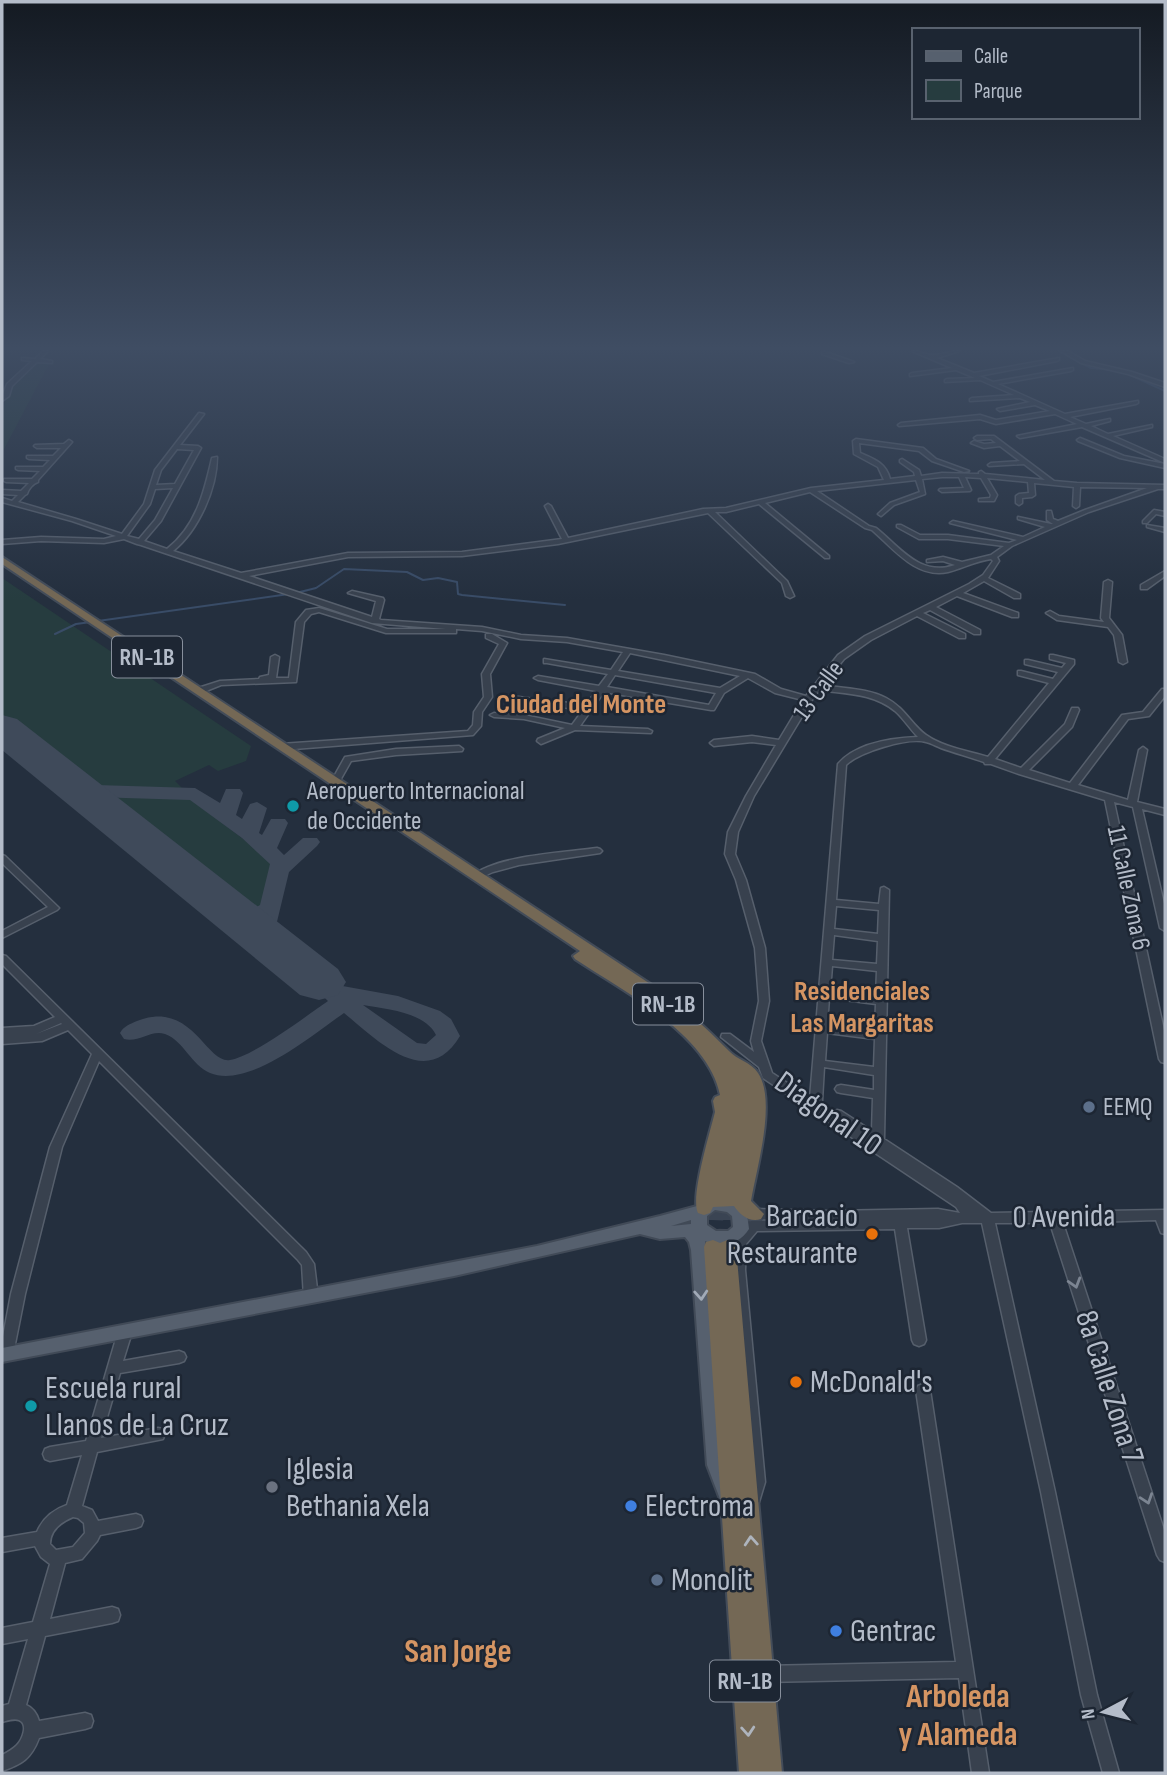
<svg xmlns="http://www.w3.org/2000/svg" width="1167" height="1775" viewBox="0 0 1167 1775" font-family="'Sofia Sans Condensed',sans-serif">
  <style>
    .green { fill: #263c3f }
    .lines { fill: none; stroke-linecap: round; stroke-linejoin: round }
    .stream { stroke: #394c67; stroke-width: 2 }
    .taxiway { fill: #3f4a5a; fill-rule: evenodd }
    .runway { fill: #3f4a5a; fill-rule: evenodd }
    .highway-tunnel { stroke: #3a4453; stroke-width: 18; stroke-dasharray: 18 9; stroke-linecap: butt }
    .minor-casing { stroke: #565f6c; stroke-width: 3 }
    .major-casing { stroke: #414a57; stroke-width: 4 }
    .highway-casing { stroke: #434c59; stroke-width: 4 }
    .minor { fill: #38414e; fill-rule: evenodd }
    .major { fill: #56606e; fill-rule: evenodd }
    .highway { fill: #746855; fill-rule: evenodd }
    .oneway { stroke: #7c8592 }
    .oneway2 { stroke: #a1aab7 }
    .oneway3 { stroke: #aeb4bd }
    .culture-dot { fill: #0f9aa8; stroke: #1d2633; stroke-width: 2.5 }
    .service-dot { fill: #5c6f8a; stroke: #1d2633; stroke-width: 2.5 }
    .food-dot { fill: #e8710a; stroke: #1d2633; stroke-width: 2.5 }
    .worship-dot { fill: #6b7280; stroke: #1d2633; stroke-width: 2.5 }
    .shop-dot { fill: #3f7fe0; stroke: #1d2633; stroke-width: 2.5 }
    .labels { text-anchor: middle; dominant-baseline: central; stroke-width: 5; stroke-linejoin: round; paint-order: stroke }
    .shield { fill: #1d2633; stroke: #878f9c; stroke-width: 2 }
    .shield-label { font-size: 24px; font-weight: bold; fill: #b4bcc9 }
    .street-label { font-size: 26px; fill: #b4bcc9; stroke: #1d2633 }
    .poi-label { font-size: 26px; fill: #b4bcc9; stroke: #1d2633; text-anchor: start }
    .neighbourhood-label { font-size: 28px; font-weight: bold; fill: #d59563; stroke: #1d2633 }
    .near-street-label { font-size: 32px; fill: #b4bcc9; stroke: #1d2633 }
    .near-poi-label { font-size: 32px; fill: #b4bcc9; stroke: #1d2633; text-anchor: start }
    .near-neighbourhood-label { font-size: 33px; font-weight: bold; fill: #d59563; stroke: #1d2633 }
  </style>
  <rect width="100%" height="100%" fill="#242f3e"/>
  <path class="green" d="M36 360 50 362 2 453C2 400 0 397 36 360Z
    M2 578 251 746 246 761 218 771 209 765 175 781 183 789H104L94 788 85 782 2 716Z
    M127 796H175L190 799 270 859 272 871 261 905 254 909 243 907 115 806 118 798Z"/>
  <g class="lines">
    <path class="stream" d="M1059 351 1091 368 1114 370
      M1124 372 1165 391
      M296 593 316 588 344 569 407 572 423 580 438 578 457 582 458 594 462 595 565 605
      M98 621 289 594
      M55 634 76 624 91 622"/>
    <path class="taxiway" d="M66 773 96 785 195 788 220 803 226 789H240L243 793 236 815 242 819 250 804 257 802 267 808 259 833 262 835 271 819H285L288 823 277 848 284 855 303 838H317L320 842 317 846 289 872 275 930 283 943 280 948H264L253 930 255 922 229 918 220 911 223 906C236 903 248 913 260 905L270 864 242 838 190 800 93 797 59 783 56 779Z
      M319 974 337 985 398 996 440 1011 451 1019 460 1036C427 1092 377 1040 344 1013 312 1035 249 1089 210 1073 191 1065 184 1041 165 1034 151 1029 139 1043 124 1039L120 1033C124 1026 130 1024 137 1021 192 999 206 1064 230 1060 254 1056 306 1016 328 1001L308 982 311 977ZM363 1005C386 1009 425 1012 436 1035L426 1044 417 1043Z"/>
    <path class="runway" d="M2 715 17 719 338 969 346 982 338 995 319 1000 300 995 2 750Z"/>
    <path class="highway-tunnel" d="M713 1247 715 1201
      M727 1247 728 1201"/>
    <g class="minor-casing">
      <path id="minor" d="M43 351H48L40 359 52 361V363L37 362 12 386 9 396 2 401V397L7 384 32 361 22 360V358L35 359Z
        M912 351C920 351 928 356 935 355 944 354 951 351 959 351L937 358 974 373 1059 358V360L1057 361 979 376 993 382 1073 368V370L1071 371 998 384 1065 414 1138 401V403L1136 404 1070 417 1086 424 1110 419V421L1091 426 1108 434 1152 425V427L1113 436 1165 459V463L1082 427 1020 438 1017 436 1077 424 1055 414 996 424 980 419 899 426 898 425 901 423 980 415 996 420 1050 411 1035 405 1000 411 997 409 1030 402 1020 398 970 401V399L972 398 1014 395 980 380 945 382V380L947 379 975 378 956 370 910 376V374L912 373 952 368Z
        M1061 351H1068L1085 361 1132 372 1165 383V387L1128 374 1081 363Z
        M822 352H826L854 362 849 363 822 354Z
        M199 413 204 414 180 445 198 446 201 448 161 521 144 541 167 549C196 526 204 493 212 458L217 457C217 489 198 531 173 551L241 573 348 553 462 552 562 539 545 506 548 504 551 506 568 538 703 509 726 508 811 488 884 480 878 467 854 454 853 441 856 439 923 448 936 459 969 471 964 472 932 461 919 451 859 443 860 453C874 459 886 463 890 479L915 476 914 472 900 462V460L902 459 919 470 921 476 942 473 979 474V472L981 471 985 474 1045 480 1024 464 989 466 988 465 991 463 1020 461 1000 446 984 448 971 443 974 441 984 444 996 443 991 439 977 440 974 438 977 436H994L1054 481 1077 483 1165 485V489H1158L1089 512 1012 546 997 557 999 561 988 578 1020 594V598H1014L984 581 963 593 1018 613V617H1012L957 596 936 607 980 630V634H974L930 610 923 613 965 634V638H959L917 616 871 640 844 659 823 685C844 689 867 688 886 698 905 708 911 724 926 735 943 747 968 751 988 757L1049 683 1018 675V671H1021L1053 679 1058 672 1025 664V660H1028L1062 668 1066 663 1050 659V655H1053L1074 660V664L995 759 1021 768 1065 724 1072 708H1078L1079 710 1072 727 1029 770 1070 783 1122 715 1143 712 1162 689H1165V696L1149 716 1128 719 1078 785 1128 800 1139 750 1143 747 1147 750 1137 802 1165 809V815L1142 809 1165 908V931L1160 928 1133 807 1114 802 1165 1035V1063L1161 1062 1159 1059 1105 800 1019 774 991 764H985L984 762C970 757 955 753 941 748 936 746 931 743 926 742 908 737 859 752 846 765L836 900 879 904 881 888 884 887 889 890 884 1139 957 1187 991 1213 1165 1210V1234L1161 1233 1156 1220 1063 1223 1165 1533V1562L1160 1560 1157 1555 1050 1223H995L1055 1492 1097 1695 1119 1773H1103L1081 1695 1041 1492 982 1223H962L939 1228H907L926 1340 924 1344 919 1346 914 1344 912 1340 895 1229 757 1231 746 1244 745 1270 765 1482 759 1502 754 1504 749 1502 747 1497 751 1482 733 1270 734 1243 746 1227 747 1222 751 1221 803 1220 753 1219 749 1217 747 1214 749 1211 753 1209 830 1211 938 1209 960 1213 956 1207 763 1078 759 1067 721 1037 722 1034H730L754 1052 751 1041 759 1001 755 948 736 880 725 854 728 832 746 796 776 745 752 742 714 746 710 743 714 740 752 736 779 740 803 700 775 693 748 678 724 693 714 710H711L604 692 580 726 648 729 652 731 651 733 575 730 541 744 537 741 538 739 565 728 524 719 494 717 490 715 494 713 524 715 572 725 583 710 505 699 501 697 502 695 586 705 596 691 538 680 534 678 538 676 599 686 608 674 547 663H544V659L611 670 623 652 567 642 521 639 482 631 456 629V633H386L319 612 311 614 304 622 296 682 221 685 201 693H195V689L220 681 259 679 260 677 269 675 271 657 275 655 279 657 276 678H289L296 622 306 610 319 608 387 629H446L372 623 141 545 137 544 124 539 104 543 41 541 2 544V540L41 537 104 539 116 536 72 521 2 502V498L12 501 18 495 2 494V490L21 491 29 483 6 482 4 481V479H32L40 471 18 470 16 469V467H43L50 460 29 459 27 458V456H53L61 448H37L34 446 35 445 64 444 69 440 72 442 38 480V482C33 483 28 490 27 494L25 495 18 502 76 519 122 534 144 504 155 470ZM177 449 194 450 175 484 156 485 161 470ZM942 477H959L964 488 940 489 939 490 942 492 970 491 971 490 965 477 981 478 991 495 990 498 979 499V501H994L997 495 987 478 1028 482 1029 493 1019 494 1016 496V503L1019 505 1022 503V498L1032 497 1035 495 1034 483 1074 487 1073 506 1076 508 1079 506 1080 487 1147 488 1085 510 1058 521 1053 519 1051 511H1047V520L1053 524H1051L1018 517V519L1045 527 1023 537 953 521 950 523 1017 540 1009 543 948 535H920L901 525H897V527L919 539H948L1004 546 991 555 962 562 943 557 927 560V562L943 561 955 565C920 577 901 548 876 528L869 526 817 491 916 480 920 492 890 503 878 514 881 516 894 505 925 494 922 479ZM173 488 155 520 139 539 127 536 150 504 155 489ZM810 492 865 528 872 530C893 548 916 579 948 572 963 568 976 561 991 559L993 561 983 575 969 584 865 636 838 655 806 696 781 689 755 674 664 655 567 638 521 635 482 627 381 620 379 619 384 600 383 598 352 591 348 593 376 601 372 617 249 576 348 557 462 556 558 544 708 513 782 583 786 596 790 598 794 596 787 581 715 512H726L759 504 825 558H829V556L765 503ZM630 653 740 676 720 688 618 671ZM615 675 716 693 709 705 607 687ZM819 690C847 694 873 693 895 711 904 719 910 729 918 737 892 738 856 743 838 764L810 1098 772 1073 761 1041 769 1001 765 948 746 880 735 854 738 832 754 796 812 700ZM836 906 879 910 878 934 834 929ZM834 935 878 941 877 964 832 960ZM832 966 877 971 876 997 830 992ZM829 998 876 1004 875 1032 827 1026ZM827 1033 875 1039 874 1067 825 1061ZM824 1067 874 1075V1090L841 1085 837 1086 835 1089 837 1092 841 1093 873 1098 872 1131 841 1111 837 1110 832 1113 819 1104 822 1101Z
        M1080 438 1124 456 1165 464V468L1120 458 1078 441 1077 440Z
        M1154 510 1165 512V516L1156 514 1147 523H1143V521Z
        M1147 525 1165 528V532L1147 527Z
        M1165 571V576L1147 589H1141V585Z
        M1108 580 1112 582 1109 618 1122 635 1127 662 1123 664 1119 662 1114 635 1108 627 1057 620 1046 613 1050 611 1059 616 1104 622 1101 618 1104 582Z
        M486 634H492L507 643 490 674 492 697 482 712 481 726 473 735 281 750 277 747 281 744 468 731 473 725 474 712 484 697 482 674 499 644 486 638Z
        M459 746 463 749 462 751 396 755 351 761 338 784 335 785 331 782 345 757 396 749Z
        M597 848 600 849 602 851 600 853 519 865 493 872 477 879 472 876C498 855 563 853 597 848Z
        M2 855 5 856 59 908 57 910 2 938V931L48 907 2 863Z
        M2 955 6 956 306 1252 314 1264 318 1297 316 1301 311 1302 306 1301 304 1297 302 1265 298 1260 99 1061 62 1147 25 1294 13 1354 11 1358 6 1360 2 1358V1342L11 1294 50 1147 92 1054 68 1030 42 1041 2 1044V1036L30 1034 2 1036V1028L34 1026 55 1017 2 964ZM61 1023 62 1024 36 1034Z
        M125 1326 130 1328 132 1332 123 1361 179 1351 184 1353 186 1357 184 1361 179 1363 120 1373 101 1438 158 1428 163 1429 165 1434 163 1439 158 1440 97 1452 82 1506 92 1510 98 1521 136 1514 141 1516 143 1521 141 1526 136 1528 100 1535 97 1541 82 1559 65 1563 50 1619 112 1607 118 1609 120 1615 118 1621 112 1623 45 1636 26 1705C33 1708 37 1714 39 1721L85 1713 91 1715 93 1721 91 1727 85 1729 39 1738C31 1759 22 1764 2 1771V1755C8 1752 12 1750 17 1745 22 1740 29 1724 19 1720 14 1718 6 1721 2 1722V1706L9 1704 28 1639 2 1644V1628L33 1622 50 1564 41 1557 35 1546 2 1552V1538L37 1532C43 1518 53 1510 67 1505L82 1455 50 1461 45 1459 43 1454 45 1449 50 1447 86 1441 118 1332 120 1328ZM73 1517 78 1518 84 1523 85 1533 73 1547 56 1550 50 1544C50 1530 61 1522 73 1517Z
        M923 1384 928 1386 930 1390 989 1773H972L959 1678 763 1682 757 1680 755 1674 757 1668 763 1666 956 1662 916 1390 918 1386Z"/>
    </g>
    <g class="major-casing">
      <path id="major" d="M715 1198C739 1201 747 1203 749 1229 740 1244 721 1249 705 1241L725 1465 736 1493 734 1499 727 1502 720 1499 707 1465 691 1250 689 1242 685 1237 660 1239 640 1234 454 1276 2 1362V1348L537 1246 660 1216 697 1206ZM715 1210 727 1212 732 1216 733 1227 728 1231H716L707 1225V1216ZM691 1220V1224L671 1226Z"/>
    </g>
    <g class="highway-casing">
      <path id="highway" d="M2 557 664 993C688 1011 708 1030 729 1051 737 1060 751 1062 758 1073 777 1101 756 1170 751 1201L764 1214 761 1219C750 1223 740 1215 734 1206L713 1207 710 1213 704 1215 698 1213C690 1198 710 1132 715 1112L713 1101 715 1097 720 1095C708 1034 623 991 575 959L573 956 580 951 2 564Z
        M713 1240 720 1243 727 1240 734 1242 736 1247 782 1773H739L704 1247 706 1242Z"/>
    </g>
    <use href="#minor" class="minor"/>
    <use href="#major" class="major"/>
    <use href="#highway" class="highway"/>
  </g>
  <defs><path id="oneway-chevron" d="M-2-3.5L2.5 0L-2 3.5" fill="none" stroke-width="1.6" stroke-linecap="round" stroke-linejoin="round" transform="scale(1.75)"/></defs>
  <g class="oneway">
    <use href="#oneway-chevron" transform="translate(1075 1283) rotate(73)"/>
    <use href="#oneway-chevron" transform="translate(1147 1499) rotate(71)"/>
  </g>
  <use class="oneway2" href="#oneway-chevron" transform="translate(701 1295) rotate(86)"/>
  <g class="oneway3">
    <use href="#oneway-chevron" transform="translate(751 1541) rotate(-94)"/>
    <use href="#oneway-chevron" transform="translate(748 1731) rotate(86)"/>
  </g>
  <linearGradient id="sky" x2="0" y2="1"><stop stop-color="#141a22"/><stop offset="0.58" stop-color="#3f4d63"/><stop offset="1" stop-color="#3f4d63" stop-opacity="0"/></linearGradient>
  <rect width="1167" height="600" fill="url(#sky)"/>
  <g class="culture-dot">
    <circle cx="293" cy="806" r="7"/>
    <circle cx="31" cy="1406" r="7"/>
  </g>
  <g class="service-dot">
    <circle cx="1089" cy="1107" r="7"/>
    <circle cx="657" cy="1580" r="7"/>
  </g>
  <g class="food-dot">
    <circle cx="872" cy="1234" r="7"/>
    <circle cx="796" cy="1382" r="7"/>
  </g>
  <circle class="worship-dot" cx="272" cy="1487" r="7"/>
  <g class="shop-dot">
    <circle cx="631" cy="1506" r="7"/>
    <circle cx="836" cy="1631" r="7"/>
  </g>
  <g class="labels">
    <g class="shield">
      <rect x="112" y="636.5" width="70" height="41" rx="5"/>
      <rect x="633" y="983.5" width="70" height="41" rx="5"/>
      <rect x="710" y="1660.5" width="70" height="41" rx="5"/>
    </g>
    <g class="shield-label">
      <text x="147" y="657">RN-1B</text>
      <text x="668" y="1004">RN-1B</text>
      <text x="745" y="1681">RN-1B</text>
    </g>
    <g class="street-label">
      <text transform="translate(819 691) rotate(-54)">13 Calle</text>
      <text transform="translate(1128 888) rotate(78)">11 Calle Zona 6</text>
    </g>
    <g class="poi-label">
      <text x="307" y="791">Aeropuerto Internacional<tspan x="307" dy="30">de Occidente</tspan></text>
      <text x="1103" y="1107">EEMQ</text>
    </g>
    <g class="neighbourhood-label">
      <text x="581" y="704">Ciudad del Monte</text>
      <text x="862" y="991">Residenciales<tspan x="862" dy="32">Las Margaritas</tspan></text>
    </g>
    <g class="near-street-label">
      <text transform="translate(828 1114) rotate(35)">Diagonal 10</text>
      <text transform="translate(1064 1217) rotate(-1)">0 Avenida</text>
      <text transform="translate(1109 1387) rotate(72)">8a Calle Zona 7</text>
    </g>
    <g class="near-poi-label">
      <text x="858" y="1216" text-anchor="end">Barcacio<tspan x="858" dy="37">Restaurante</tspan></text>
      <text x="810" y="1382">McDonald's</text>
      <text x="45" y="1388">Escuela rural<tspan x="45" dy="37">Llanos de La Cruz</tspan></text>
      <text x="286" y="1469">Iglesia<tspan x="286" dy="37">Bethania Xela</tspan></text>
      <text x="645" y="1506">Electroma</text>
      <text x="671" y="1580">Monolit</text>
      <text x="850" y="1631">Gentrac</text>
    </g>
    <g class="near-neighbourhood-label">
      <text x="458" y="1652">San Jorge</text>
      <text x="958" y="1697">Arboleda<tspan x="958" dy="38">y Alameda</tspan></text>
    </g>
  </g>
  <rect width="1167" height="1775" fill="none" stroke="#b4bcc9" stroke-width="7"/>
  <rect x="912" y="28" width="228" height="91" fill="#1d2633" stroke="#59626f" stroke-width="2"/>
  <rect x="926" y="51" width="35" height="10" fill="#56606e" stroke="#59626f" stroke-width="2"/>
  <text x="974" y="63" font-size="21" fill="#b4bcc9">Calle</text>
  <rect x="926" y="80" width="35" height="21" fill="#263c3f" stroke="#59626f" stroke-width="2"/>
  <text x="974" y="98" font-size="21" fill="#b4bcc9">Parque</text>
  <g transform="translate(1104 1712) rotate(263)" stroke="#1d2633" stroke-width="5" paint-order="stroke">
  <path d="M0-5L12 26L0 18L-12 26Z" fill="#b4bcc9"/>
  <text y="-10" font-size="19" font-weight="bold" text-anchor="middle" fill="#b4bcc9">N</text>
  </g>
</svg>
